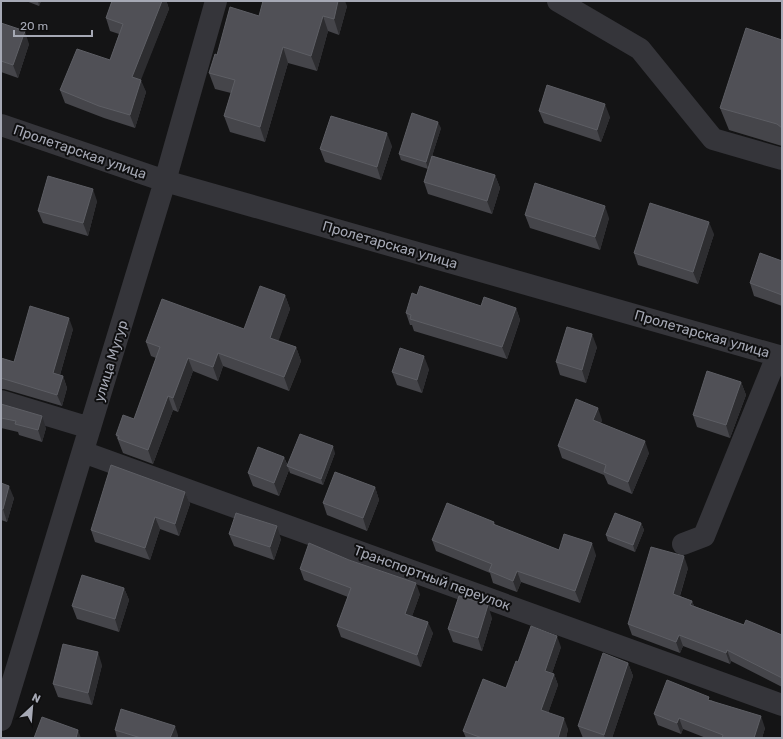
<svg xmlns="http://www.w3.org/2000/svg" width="783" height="739" viewBox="0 0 783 739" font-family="Rubik,sans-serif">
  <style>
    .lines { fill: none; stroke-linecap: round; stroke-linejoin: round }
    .minor { stroke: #35353a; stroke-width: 22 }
    .wall { fill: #45454a }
    .shaded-wall { fill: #2d2d30 }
    .building { fill: #505056; stroke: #5d5e64 }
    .labels { text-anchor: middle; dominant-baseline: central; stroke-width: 4; stroke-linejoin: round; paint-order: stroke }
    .street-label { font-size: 14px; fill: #a6a9b5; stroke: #0f0f10 }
  </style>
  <rect width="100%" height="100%" fill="#141415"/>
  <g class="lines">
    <path class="minor" d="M558 1 640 49 713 139 782 159
      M1 125 165 181 782 357
      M1 401 90 428
      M83 452 782 705
      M683 544 704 536 777 356
      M1 720 165 181 216 1"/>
  </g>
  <path class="wall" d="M26 1H41L39 6Z
    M112 1H167V3L169 9 140 80 146 92 135 128 104 118 65 103 60 90 110 60 119 34 110 31 106 18Z
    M347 6 339 35 328 31 317 71 288 63 265 142 230 132 224 116 231 93 215 89 209 73 217 55 259 16Z
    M1 23 29 44 18 78 1 72Z
    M782 40V146L729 130 720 108Z
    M539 111 610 117 601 142 544 123Z
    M441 128 432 156 495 175 500 188 492 214 428 194 424 182 428 169 401 160 399 154Z
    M392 146 381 180 325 162 320 149Z
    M97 201 88 236 43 223 38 211Z
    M525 215 609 218 600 250 530 228Z
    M714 234 698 284 638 265 634 253Z
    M782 261V306L754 296 750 283Z
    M285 295 290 309 278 341 296 347 301 361 289 391 223 366 218 381 193 371 178 412 173 410 153 464 123 453 116 435 134 419 156 358 151 356 146 342 244 329Z
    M417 295 481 306 516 308 520 320 507 359 414 331 412 325H410L406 313Z
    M73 329 60 375 63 376 67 388 62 406 4 389H1V358L14 362Z
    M597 347 586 383 560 375 556 362Z
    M429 369 422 393 397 385 392 372Z
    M741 382 746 395 730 438 697 427 693 415Z
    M1 404 46 428 42 442 19 435 18 432 1 428Z
    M602 420 601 423 649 453 632 494 608 484 604 475 562 458 558 446Z
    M335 453 323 485 290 473 289 470 279 496 253 486 248 473 284 457 288 466Z
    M1 483 14 498 7 522 1 520Z
    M375 487 379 500 367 531 327 515 323 503Z
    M185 492 190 504 179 536 160 529 150 560 95 542 91 530Z
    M494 522 495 525 559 550 596 555 580 603 521 582 517 592 493 583 490 573 436 551 432 540Z
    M641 523 644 530 635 552 608 541 606 535Z
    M229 534 281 539 274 560 234 546Z
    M688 568 680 596 692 601 694 606 744 625 782 635V687L731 661 730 664 683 646 680 653 632 635 628 624Z
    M300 569 420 594 412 616 433 633 421 667 341 637 337 626 348 597 304 580Z
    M124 588 129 600 119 632 77 619 72 606Z
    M492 618 482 651 453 642 448 629Z
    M561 647 552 673 554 674 558 685 548 713 568 729 566 738H466L463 731 506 688 518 662Z
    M628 663 633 676 612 738H583L578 726Z
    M102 665 92 705 58 697 53 684Z
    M711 700 765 728 762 738H706L683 729 681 734 658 725 654 714Z
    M115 730 178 735 177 738H117Z"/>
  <path class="shaded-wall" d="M38 1H41L39 6Z
    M162 1H167V3L169 9 137 90 132 77Z
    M338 1H345L347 6 339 35 334 19Z
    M323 16 328 31 317 71 311 56Z
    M25 31 29 44 18 78 13 65Z
    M283 47 288 63 265 142 260 127Z
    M141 80 146 92 135 128 130 115Z
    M605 104 610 117 601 142 597 130Z
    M438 122 441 128 428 169 426 162Z
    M387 133 392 146 381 180 377 167Z
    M495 175 500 188 492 214 487 201Z
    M93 189 97 201 88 236 83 223Z
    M605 206 609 218 600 250 595 237Z
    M709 222 714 234 698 284 693 272Z
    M285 295 290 309 275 351 270 338Z
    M516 308 520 320 507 359 502 347Z
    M69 318 73 329 57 385 53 373Z
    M592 334 597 347 586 383 582 370Z
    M296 347 301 361 289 391 284 377Z
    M218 353 223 366 218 381 213 367Z
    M424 356 429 369 422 393 417 380Z
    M188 358 193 371 178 412 173 398Z
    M63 376 67 388 62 406 57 395Z
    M741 382 746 395 730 438 726 425Z
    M168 396 173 410 153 464 148 450Z
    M598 408 602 420 597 432 593 420Z
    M42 416 46 428 42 442 38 430Z
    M645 441 649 453 632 494 628 482Z
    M333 446 335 453 323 485 321 479Z
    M284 457 289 470 279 496 274 483Z
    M9 486 14 498 7 522 3 509Z
    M375 487 379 500 367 531 363 518Z
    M185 492 190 504 179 536 175 524Z
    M155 517 160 529 150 560 145 548Z
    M641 523 644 530 635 552 633 545Z
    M277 526 281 539 274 560 270 547Z
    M592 543 596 555 580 603 575 591Z
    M684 556 688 568 677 605 673 594Z
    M517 571 521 582 517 592 513 581Z
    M416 583 420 594 409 625 405 614Z
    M124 588 129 600 119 632 115 619Z
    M692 601 696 612 690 605Z
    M488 605 492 618 482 651 478 638Z
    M428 622 433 633 421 667 417 655Z
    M679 635 683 646 680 653 676 642Z
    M557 636 561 647 549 682 545 671Z
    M727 650 731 661 730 664 726 653Z
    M98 652 102 665 92 705 88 693Z
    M628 663 633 676 612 738H605L604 735Z
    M554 674 558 685 545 722 541 710Z
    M761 716 765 728 762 738H754Z
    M564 718 568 729 566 738H558Z
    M679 718 683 729 681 734 677 723Z
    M175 726 178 735 177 738H170Z
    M78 730 81 738H76Z"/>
  <path class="building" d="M112 1H162L132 77 141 80 130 115 99 106 60 90 77 49 110 60 123 24 106 18Z
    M263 1H338L334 19 323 16 311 56 283 47 260 127 224 116 235 80 209 73 215 54 217 55 230 7 259 16Z
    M1 23 25 31 13 65 1 61Z
    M746 28 782 40V128L777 124 720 108Z
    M547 85 605 104 597 130 539 111Z
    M412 113 438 122 426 162 399 154Z
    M331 116 387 133 377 167 320 149Z
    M432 156 495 175 487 201 424 182Z
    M48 176 93 189 83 223 38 211Z
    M535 183 605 206 595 237 525 215Z
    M650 203 709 222 693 272 634 253Z
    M760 253 782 261V295L750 283Z
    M260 286 285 295 270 338 296 347 284 377 218 353 213 367 188 358 173 398 168 396 148 450 118 439 119 436 116 435 123 415 134 419 160 347 146 342 162 299 244 329Z
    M420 286 481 306 484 297 516 308 502 347 410 319 411 315 406 313 412 293 417 295Z
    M30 306 69 318 53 373 63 376 57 395 1 378V358L14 362Z
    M567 327 592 334 582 370 556 362Z
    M400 348 424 356 417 380 392 372Z
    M707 371 741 382 726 425 693 415Z
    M576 399 598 408 593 420 645 441 628 482 604 472 606 465 558 446Z
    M1 404 42 416 38 430 15 424 16 421 1 418Z
    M300 434 333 446 321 479 287 466Z
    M258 447 284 457 274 483 248 473Z
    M111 465 185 492 175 524 155 517 145 548 91 530Z
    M335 472 375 487 363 518 323 503Z
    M1 483 9 486 3 509H1Z
    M447 503 494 522 493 524 559 550 564 534 592 543 575 591 517 571 513 581 489 571 492 564 432 540Z
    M236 513 277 526 270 547 229 534Z
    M615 513 641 523 633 545 606 535Z
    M309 543 349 560 416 583 405 614 428 622 417 655 337 626 351 588 300 569Z
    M651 547 684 556 673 594 692 601 690 605 744 625 746 620 782 635V678L727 650 726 653 679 635 676 642 628 624Z
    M82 575 124 588 115 619 72 606Z
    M459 596 488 605 478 638 448 629Z
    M531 626 557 636 545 671 554 674 541 710 564 718 558 738H482L463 731 483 679 506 688 516 661 518 662Z
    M63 644 98 652 88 693 53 684Z
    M603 653 628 663 604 735 578 726Z
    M667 680 709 697 708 700 761 716 754 738H722L723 735 679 718 677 723 654 714Z
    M121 709 175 726 170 738H141L115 730Z
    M42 717 78 730 76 738H34Z"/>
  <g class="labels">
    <g class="street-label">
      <text transform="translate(80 152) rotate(19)">Пролетарская улица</text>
      <text transform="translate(390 245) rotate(16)">Пролетарская улица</text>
      <text transform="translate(702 334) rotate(16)">Пролетарская улица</text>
      <text transform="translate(111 361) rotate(-73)">улица Мугур</text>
      <text transform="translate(432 578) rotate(20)">Транспортный переулок</text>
    </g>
  </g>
  <rect width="783" height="739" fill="none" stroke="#a6a9b5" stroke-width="4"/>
  <g transform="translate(32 707) rotate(26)" stroke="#0f0f10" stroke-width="3" paint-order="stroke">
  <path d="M0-3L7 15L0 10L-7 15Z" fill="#a6a9b5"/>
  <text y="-6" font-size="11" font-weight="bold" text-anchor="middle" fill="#a6a9b5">N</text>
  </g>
  <path d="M14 30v6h78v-6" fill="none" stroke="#a6a9b5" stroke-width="2"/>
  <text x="20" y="30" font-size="12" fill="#a6a9b5" stroke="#0f0f10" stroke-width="3" paint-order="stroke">20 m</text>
</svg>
